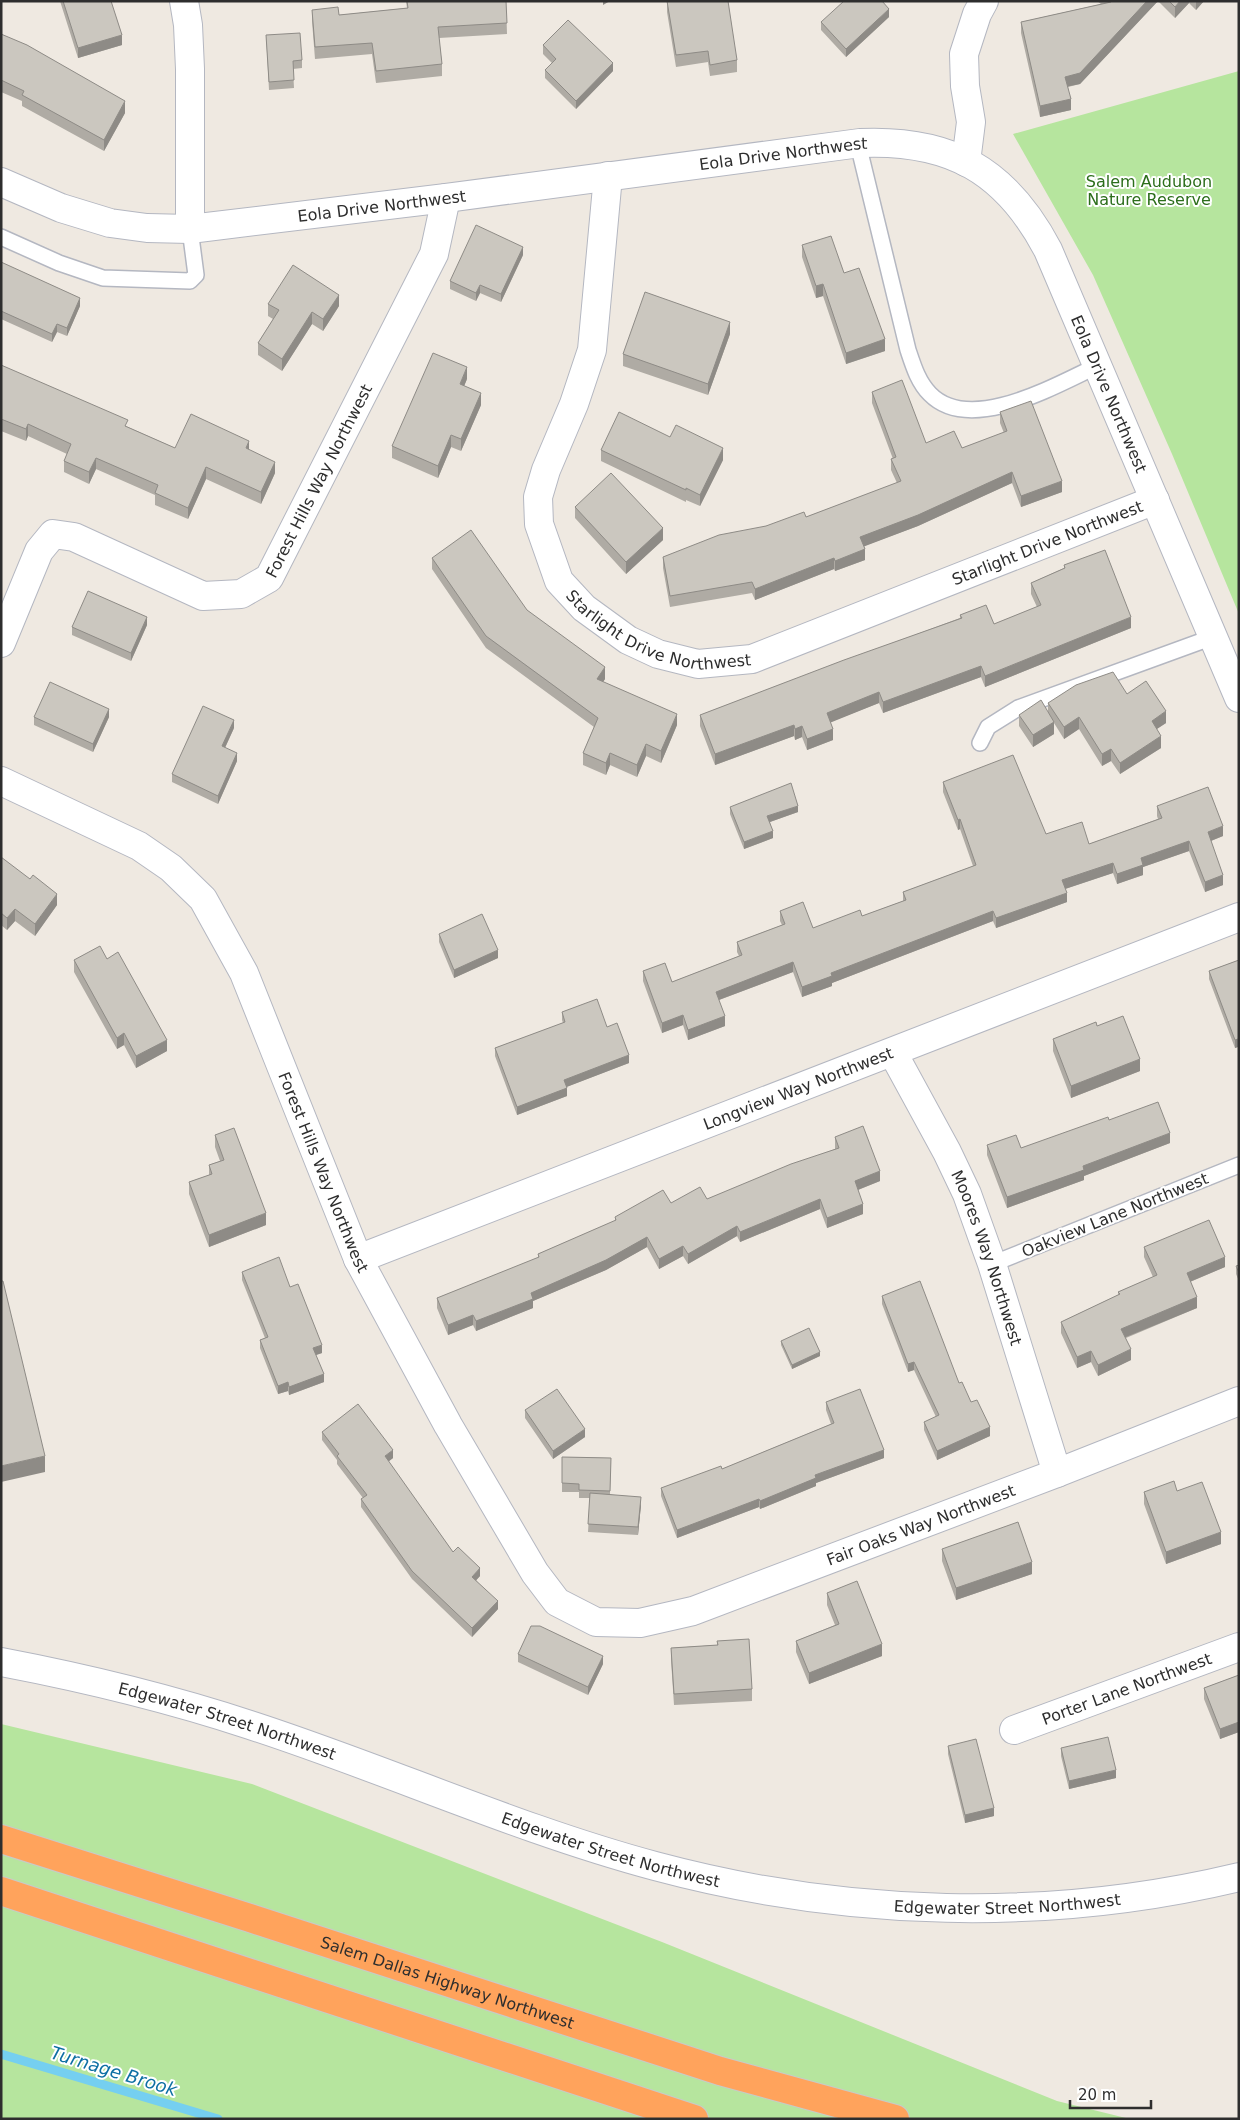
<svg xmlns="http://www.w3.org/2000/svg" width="1240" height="2120" viewBox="0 0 1240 2120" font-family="'DejaVu Sans',sans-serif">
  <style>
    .green { fill: #b6e59e }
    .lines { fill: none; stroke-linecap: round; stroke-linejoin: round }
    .stream { stroke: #75cff0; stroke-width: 9 }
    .lane-casing { stroke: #b4b7c1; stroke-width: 18 }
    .street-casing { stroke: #b4b7c1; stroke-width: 30 }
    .secondary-casing { stroke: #b4b7c1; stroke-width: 30 }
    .highway-casing { stroke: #c9c9c9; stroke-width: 30 }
    .lane { stroke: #fff; stroke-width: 15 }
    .street { stroke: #fff; stroke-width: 28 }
    .secondary { stroke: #fff; stroke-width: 28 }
    .highway { stroke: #ffa35c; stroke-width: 28 }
    .wall { fill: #afaba4 }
    .shaded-wall { fill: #8e8b86 }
    .building { fill: #cbc7bf; stroke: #8e8b86 }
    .labels { text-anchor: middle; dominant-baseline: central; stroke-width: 4; stroke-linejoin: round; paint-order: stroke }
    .street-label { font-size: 16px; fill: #2e2e2e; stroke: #fff }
    .park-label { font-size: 16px; fill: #2c6e1b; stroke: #fff }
    .water-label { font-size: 18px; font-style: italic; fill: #0d6fa3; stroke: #fff }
  </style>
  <rect width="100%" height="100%" fill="#efe9e1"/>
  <path class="green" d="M1239 71V614L1172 454 1093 275 1013 134Z
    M1 1724 252 1784 662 1942 1057 2101 1130 2119H1Z"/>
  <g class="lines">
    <path class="stream" d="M1 2054 218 2119"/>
    <g class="lane-casing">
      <path id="lane" d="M858 144 908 350C913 365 918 382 930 394 970 435 1056 385 1097 366
        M1 237 59 263 103 278 190 281 196 275 190 229
        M980 743 988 727 1018 708 1213 637
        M992 1264 1239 1165"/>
    </g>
    <g class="street-casing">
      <g id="street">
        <path d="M966 162 971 122 965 86 964 54 977 14 984 1"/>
        <path id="s1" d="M608 176 592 350 574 404 546 470 538 497 539 524 559 581 584 608 628 640 658 654 698 664 752 659 1155 500"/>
        <path id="s2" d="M1 643 39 551 53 534 74 537 203 596 241 594 269 578 434 254 446 198"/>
        <path id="s3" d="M1 781 139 846 171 868 203 899 244 973 358 1259 448 1425 535 1573 557 1602 596 1622 640 1623 693 1611 1057 1473 1239 1401"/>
        <path id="s4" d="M893 1053 947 1152 967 1194 992 1264 1057 1473"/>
        <path id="s5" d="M358 1259 1239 917"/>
        <path id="s6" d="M1014 1730 1239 1647"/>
      </g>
    </g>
    <g class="secondary-casing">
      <g id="secondary">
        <path d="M184 1 188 25 190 69V229"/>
        <path id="s7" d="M1 182 61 208 110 223 147 228 190 229 446 198 860 143C950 139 1006 170 1048 250L1239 698"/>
        <path id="s8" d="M1 1662C85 1678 168 1698 250 1725 386 1769 517 1829 655 1866 845 1917 1047 1923 1239 1877"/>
      </g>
    </g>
    <g class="highway-casing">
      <g id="highway">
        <path id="s9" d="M1 1839 250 1918 720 2071 895 2119"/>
        <path d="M1 1891 694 2119"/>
      </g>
    </g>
    <use href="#lane" class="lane"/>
    <use href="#street" class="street"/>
    <use href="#secondary" class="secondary"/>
    <use href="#highway" class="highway"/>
  </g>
  <path class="wall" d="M60 1H111L122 45 78 58Z
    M406 1H506L507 34 439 38 442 64V76L376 83 372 54 315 59 312 21V10L339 15 407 8Z
    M667 1 737 60V72L710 76 708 62 676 67 667 12Z
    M1097 1H1158L1080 84 1068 87 1071 110 1040 117 1021 33V22L1101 4Z
    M1158 1H1204L1196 10 1189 3 1175 18Z
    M889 17 846 57 821 30V22Z
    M1 34 125 113 104 151 22 106V101L1 92Z
    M266 35 302 60V68L293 69 294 88 269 90Z
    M543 45 613 71 576 109 545 78V70L552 63 543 54Z
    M802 245 885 351 846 364 823 296 816 298 802 257Z
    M523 255 501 302 480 293 476 301 450 289V281Z
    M1 262 80 306 67 336 57 332 52 342 1 319Z
    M268 304 339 306 323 331 312 324 282 371 258 355V343L273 319 268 316Z
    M730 334 708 395 623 366V354Z
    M1 365 128 427 175 448 249 450 275 473 261 504 206 479 188 519 155 505V495L96 469 89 484 64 472V461L67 454 28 436 26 441 1 431Z
    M467 379 464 386 481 405 461 451 451 447 438 478 392 458V446Z
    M872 392 926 443 962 448 1004 433 1000 423V412L1062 492 1021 507 1012 483 918 526 864 546 865 560 835 571 834 569 755 600 752 593 670 607 663 568V557L766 526 806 517 897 483 891 470V459H893L872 403Z
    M601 450 723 460 700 506 686 500V502L601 461Z
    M575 507 663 540 626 574 575 518Z
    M432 558 527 610 605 679 603 682 677 725 661 763 646 756 637 777 610 765 606 775 583 765V753L594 727 486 648 432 569Z
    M1064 565 1131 628 985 687 981 677 883 713 879 703 830 722 833 740 807 750 802 737 795 740 794 736 715 765 700 726V715L960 618V615L994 624 1037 607 1031 594V583L1064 568Z
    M147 625 131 661 72 635V627Z
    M1127 694 1166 723 1157 729 1161 748 1120 774 1111 761 1102 766 1079 729 1064 739 1054 723V734L1033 747 1019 726V715L1048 713V703Z
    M34 717H109L93 752 34 725Z
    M234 728 225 748 237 761 218 804 172 782V774Z
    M943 782 1046 834 1089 844 1158 819 1157 816V806L1223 836 1211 841 1223 885 1205 892 1189 851 1143 867V875L1117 884 1113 873 1065 889 1067 902 996 928 993 921 832 983V986L802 997 793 972 719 1000 725 1026 688 1040 683 1025 662 1033 643 981V971L672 982 739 956 737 952V942L782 925 780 921V911L813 928 862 916 903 901V892L973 866 960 829 958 830 943 792Z
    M730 807 798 812 770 822 773 838 744 849 730 814Z
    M1 857 57 905 35 936 15 921 7 930 1 925Z
    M439 934 498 958 454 978 439 942Z
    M107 959 167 1051 136 1068 124 1045 117 1049 74 972V960Z
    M1239 960V1049L1238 1047 1235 1048 1209 979V971Z
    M562 1012 629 1063 566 1087 567 1096 517 1115 495 1056V1048L563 1023 562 1020Z
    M1097 1026 1140 1071 1071 1098 1053 1051V1039Z
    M1109 1120 1170 1143 1084 1176V1180L1007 1208 987 1155V1145L1021 1148Z
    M215 1135 266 1225 209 1247 189 1194V1182L209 1175V1165L220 1161 215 1147Z
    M835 1137 880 1181 858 1190 863 1214 827 1228 820 1209 740 1242 737 1236 688 1264 683 1256 659 1269 647 1247 606 1270 533 1301V1308L476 1331 473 1325 448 1335 437 1308V1298L538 1258V1254L615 1221V1217L671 1203 707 1199 835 1149Z
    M1144 1247 1225 1267 1190 1282 1197 1308 1126 1338 1131 1360 1098 1376 1091 1362 1077 1368 1061 1333V1322L1118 1295V1292L1153 1277 1144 1257Z
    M1239 1265V1281L1236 1274V1266Z
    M242 1272 290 1287 322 1353 316 1355 324 1382 289 1395 288 1391 278 1394 260 1348V1340L265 1338 242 1280Z
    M882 1296 959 1383 971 1402 990 1436 937 1460 924 1430V1422L936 1417 914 1370 908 1372 882 1304Z
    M781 1341 820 1356 792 1369 781 1345Z
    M826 1402 884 1458 816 1483V1486L760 1509 759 1507 677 1538 661 1496V1488L722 1469 831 1424 826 1410Z
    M525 1410 585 1437 553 1459 525 1418Z
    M322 1432 393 1458 388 1462 453 1552 480 1576 476 1580 498 1609 472 1637 412 1579 361 1507V1499L363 1498 337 1464V1460L322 1440Z
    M562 1457 611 1458 610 1494 641 1505 638 1535 588 1532 590 1498H579V1492H562Z
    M1177 1491 1221 1544 1166 1564 1144 1504V1492Z
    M942 1549 1032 1574 956 1600 942 1561Z
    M827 1593 882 1656 809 1684 796 1652V1641L835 1625 827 1605Z
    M717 1641 752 1689V1701L674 1705 671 1660V1648L717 1645Z
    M518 1654 603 1664 588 1695 518 1662Z
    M1239 1675V1732L1220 1739 1204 1699V1688Z
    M948 1746 994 1816 965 1823 948 1754Z
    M1061 1748 1116 1778 1069 1789 1061 1756Z"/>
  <path class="shaded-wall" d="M603 1H610L603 5Z
    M1147 1H1158L1080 84 1065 87V77Z
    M1180 1H1189V3L1175 18V7Z
    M1196 1H1204L1196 10Z
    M889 9V17L846 57V49Z
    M122 35V45L78 58V48Z
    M613 63V71L576 109V101Z
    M1071 99V110L1040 117V106Z
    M125 101V113L104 151V140Z
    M523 247V255L501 302V294Z
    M823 284V296L816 298V286Z
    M480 285V293L476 301V293Z
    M339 295V306L323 331V319Z
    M80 298V306L67 336V328Z
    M312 312V324L282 371V359Z
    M730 322V334L708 395V384Z
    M57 324V332L52 342V334Z
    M885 339V351L846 364V353Z
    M467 367V379L460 396V384Z
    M481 393V405L461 451V439Z
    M28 424V436L26 441V429Z
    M451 435V447L438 478V466Z
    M249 441V453L246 448Z
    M723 448V460L700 506V495Z
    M96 458V469L89 484V472Z
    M275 462V473L261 504V492Z
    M206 467V479L188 519V508Z
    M1012 472V483L918 526 860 548V537Z
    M1062 481V492L1021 507V496Z
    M663 528V540L626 574V562Z
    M865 549V560L835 571V561Z
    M834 558V569L755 600V589Z
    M147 617V625L131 661V653Z
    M1131 617V628L985 687V676Z
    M981 666V677L883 713V702Z
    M605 667V679L597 691V679Z
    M879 692V703L827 724V713Z
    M109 709V717L93 752V744Z
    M1166 711V723L1152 732V721Z
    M677 714V725L661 763V751Z
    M1079 717V729L1064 739V727Z
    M234 720V728L222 754V746Z
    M1054 722V734L1033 747V735Z
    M794 725V736L715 765V754Z
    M802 726V737L795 740V729Z
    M833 729V740L807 750V739Z
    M1161 736V748L1120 774V763Z
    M646 744V756L637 777V765Z
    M1111 749V761L1102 766V754Z
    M237 753V761L218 804V796Z
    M610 753V765L606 775V763Z
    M798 806V812L767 823V816Z
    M960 819V829L958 830V820Z
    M1223 826V836L1208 842V832Z
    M773 831V838L744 849V842Z
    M1189 841V851L1143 867V875L1117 884V874L1141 858Z
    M1113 863V873L1062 890V880Z
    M1223 875V885L1205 892V882Z
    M1067 893V902L996 928V918Z
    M57 894V905L35 936V924Z
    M15 909V921L7 930V918Z
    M993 911V921L832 983V986L802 997V987L831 973Z
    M498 950V958L454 978V970Z
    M793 962V972L716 1001V992Z
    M683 1015V1025L662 1033V1023Z
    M725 1016V1026L688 1040V1030Z
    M124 1033V1045L117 1049V1038Z
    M1238 1039V1047L1235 1048V1040Z
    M167 1040V1051L136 1068V1056Z
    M629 1055V1063L564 1088V1080Z
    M1140 1059V1071L1071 1098V1086Z
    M567 1088V1096L517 1115V1107Z
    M1170 1133V1143L1084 1176V1180L1007 1208V1197L1083 1166Z
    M880 1171V1181L855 1191V1181Z
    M820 1199V1209L740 1242V1232Z
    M863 1204V1214L827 1228V1218Z
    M266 1213V1225L209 1247V1235Z
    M737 1226V1236L688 1264V1254Z
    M647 1237V1247L606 1270 533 1301V1308L476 1331V1321L531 1293Z
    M683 1246V1256L659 1269V1259Z
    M1225 1257V1267L1187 1283V1273Z
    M1197 1297V1308L1121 1339V1329Z
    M473 1315V1325L448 1335V1325Z
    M322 1345V1353L313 1356V1348Z
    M1131 1349V1360L1098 1376V1365Z
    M1091 1351V1362L1077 1368V1357Z
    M820 1352V1356L792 1369V1365Z
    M914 1362V1370L908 1372V1364Z
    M324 1374V1382L289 1395V1387Z
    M288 1382V1391L278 1394V1386Z
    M990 1427V1436L937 1460V1451Z
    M585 1429V1437L553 1459V1451Z
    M393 1450V1458L385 1464V1456Z
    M884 1450V1458L816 1483V1486L760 1509V1501L815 1475Z
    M45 1456V1472L1 1482V1466Z
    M641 1497V1505L638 1535V1527Z
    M759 1499V1507L677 1538V1530Z
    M1221 1532V1544L1166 1564V1552Z
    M1032 1562V1574L956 1600V1588Z
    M480 1568V1576L472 1585V1577Z
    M498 1601V1609L472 1637V1628Z
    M882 1644V1656L809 1684V1673Z
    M603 1656V1664L588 1695V1687Z
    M1239 1722V1732L1220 1739V1729Z
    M1116 1770V1778L1069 1789V1781Z
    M994 1808V1816L965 1823V1815Z"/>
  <path class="building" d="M63 1H111L122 35 78 48Z
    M407 1H506L507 23 438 27 442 64 376 71 372 43 315 47 312 10 338 7 339 15 408 8Z
    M667 1H728L737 60 710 65 708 51 676 55Z
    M844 1H882L889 9 846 49 821 22Z
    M1110 1H1147L1080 73 1065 77 1071 99 1040 106 1021 22 1111 2Z
    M1169 1H1180L1175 7Z
    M568 20 613 63 576 101 545 70 556 59 543 45Z
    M300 33 302 60 293 61 294 80 269 82 266 35Z
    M1 34 27 45 125 101 104 140 22 95 24 91 1 80Z
    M476 225 523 247 501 294 480 285 476 293 450 281Z
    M831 236 844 273 859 268 885 339 846 353 823 284 816 286 802 245Z
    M1 262 80 298 67 328 57 324 52 334 1 311Z
    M293 265 339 295 323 319 312 312 282 359 258 343 279 310 268 304Z
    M645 292 730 322 708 384 623 354Z
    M433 353 467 367 460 384 481 393 461 439 451 435 438 466 392 446Z
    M1 365 128 420 125 426 175 448 191 414 249 441 246 448 275 462 261 492 206 467 188 508 155 493 158 485 96 458 89 472 64 461 71 444 28 424 26 429 1 419Z
    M902 380 926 443 954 431 962 448 1007 431 1000 412 1031 401 1062 481 1021 496 1012 472 918 515 860 537 865 549 835 561 834 558 755 589 752 582 670 596 663 557 719 535 766 526 804 512 806 517 901 481 891 459 896 457 872 392Z
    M619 412 670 437 676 425 723 448 700 495 686 488V490L601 450Z
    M611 473 663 528 626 562 575 507Z
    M471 530 527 610 605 667 597 679 677 714 661 751 646 744 637 765 610 753 606 763 583 753 598 718 486 636 432 558Z
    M1105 550 1131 617 985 676 981 666 883 702 879 692 827 713 833 729 807 739 802 726 795 729 794 725 715 754 700 715 844 660 962 618 960 615 986 605 994 624 1041 605 1031 583 1065 568 1064 565Z
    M88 591 147 617 131 653 72 627Z
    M1113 672 1127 694 1146 681 1166 711 1152 721 1161 736 1120 763 1111 749 1102 754 1079 717 1064 727 1048 703 1076 685Z
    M50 682 109 709 93 744 34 717Z
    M1041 700 1054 722 1033 735 1019 715Z
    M203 706 234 720 222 746 237 753 218 796 172 774Z
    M1013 755 1046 834 1082 822 1089 844 1162 818 1157 806 1208 787 1223 826 1208 832 1223 875 1205 882 1189 841 1141 858 1143 865 1117 874 1113 863 1062 880 1067 893 996 918 993 911 831 973 832 976 802 987 793 962 716 992 725 1016 688 1030 683 1015 662 1023 643 971 665 963 672 982 742 955 737 942 785 924 780 911 803 902 813 928 860 910 862 916 906 900 903 892 976 865 960 819 958 820 943 782Z
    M791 783 798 806 767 816 773 831 744 842 730 807Z
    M1 857 30 879 33 875 57 894 35 924 15 909 7 918 1 913Z
    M482 914 498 950 454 970 439 934Z
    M100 946 107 959 118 952 167 1040 136 1056 124 1033 117 1038 74 960Z
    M1239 960V1041L1238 1039 1235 1040 1209 971Z
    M597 999 607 1027 617 1023 629 1055 564 1080 567 1088 517 1107 495 1048 565 1022 562 1012Z
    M1123 1016 1140 1059 1071 1086 1053 1039 1096 1022 1097 1026Z
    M1158 1102 1170 1133 1083 1166 1084 1170 1007 1197 987 1145 1016 1135 1021 1148 1108 1117 1109 1120Z
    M863 1126 880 1171 855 1181 863 1204 827 1218 820 1199 740 1232 737 1226 688 1254 683 1246 659 1259 647 1237 606 1260 531 1293 533 1299 476 1321 473 1315 448 1325 437 1298 539 1257 538 1254 616 1220 615 1217 663 1190 671 1203 700 1187 707 1199 791 1164 839 1148 835 1137Z
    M234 1128 266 1213 209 1235 189 1182 212 1174 209 1165 224 1160 215 1135Z
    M1209 1220 1225 1257 1187 1273 1197 1297 1121 1329 1131 1349 1098 1365 1091 1351 1077 1357 1061 1322 1120 1294 1118 1292 1157 1275 1144 1247Z
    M279 1257 290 1287 298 1284 322 1345 313 1348 324 1374 289 1387 288 1382 278 1386 260 1340 268 1337 242 1272Z
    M1239 1265V1273L1236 1266Z
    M1 1281H3L45 1456 1 1466Z
    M920 1281 959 1383 962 1382 971 1402 977 1400 990 1427 937 1451 924 1422 939 1415 914 1362 908 1364 882 1296Z
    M809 1328 820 1352 792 1365 781 1341Z
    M557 1389 585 1429 553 1451 525 1410Z
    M860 1389 884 1450 815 1475 816 1478 760 1501 759 1499 677 1530 661 1488 721 1466 722 1469 834 1423 826 1402Z
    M358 1404 393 1450 385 1456 453 1552 458 1547 480 1568 472 1577 498 1601 472 1628 412 1571 361 1499 367 1495 337 1456 339 1454 322 1432Z
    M562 1457 611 1458 610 1491 579 1490V1484L562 1483Z
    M1174 1481 1177 1491 1202 1482 1221 1532 1166 1552 1144 1492Z
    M590 1493 641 1497 638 1527 588 1524Z
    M1018 1522 1032 1562 956 1588 942 1549Z
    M857 1581 882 1644 809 1673 796 1641 839 1624 827 1593Z
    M531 1626H540L603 1656 588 1687 518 1654Z
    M749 1639 752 1689 674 1694 671 1648 718 1645 717 1641Z
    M1239 1675V1722L1220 1729 1204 1688Z
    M1108 1737 1116 1770 1069 1781 1061 1748Z
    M976 1739 994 1808 965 1815 948 1746Z"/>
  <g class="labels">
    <g class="street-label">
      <text stroke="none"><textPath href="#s7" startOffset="795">Eola Drive Northwest</textPath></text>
      <text stroke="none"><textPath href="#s7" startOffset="390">Eola Drive Northwest</textPath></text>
      <text stroke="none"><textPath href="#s7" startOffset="1260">Eola Drive Northwest</textPath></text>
      <text stroke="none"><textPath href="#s2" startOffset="464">Forest Hills Way Northwest</textPath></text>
      <text stroke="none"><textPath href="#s1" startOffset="956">Starlight Drive Northwest</textPath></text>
      <text stroke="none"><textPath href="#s1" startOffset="536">Starlight Drive Northwest</textPath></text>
      <text stroke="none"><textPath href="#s5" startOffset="472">Longview Way Northwest</textPath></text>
      <text stroke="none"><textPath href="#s3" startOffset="535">Forest Hills Way Northwest</textPath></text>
      <text transform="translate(1115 1215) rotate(-22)">Oakview Lane Northwest</text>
      <text stroke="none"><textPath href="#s4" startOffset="226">Moores Way Northwest</textPath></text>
      <text stroke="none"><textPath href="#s3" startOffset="1411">Fair Oaks Way Northwest</textPath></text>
      <text stroke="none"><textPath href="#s6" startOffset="120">Porter Lane Northwest</textPath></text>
      <text stroke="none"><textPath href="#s8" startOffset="234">Edgewater Street Northwest</textPath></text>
      <text stroke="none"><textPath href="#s8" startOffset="639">Edgewater Street Northwest</textPath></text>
      <text stroke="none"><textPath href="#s8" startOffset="1042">Edgewater Street Northwest</textPath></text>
      <text stroke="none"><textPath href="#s9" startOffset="469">Salem Dallas Highway Northwest</textPath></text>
    </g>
    <g class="park-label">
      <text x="1149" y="181">Salem Audubon<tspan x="1149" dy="18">Nature Reserve</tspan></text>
    </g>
    <g class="water-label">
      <text transform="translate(114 2071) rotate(17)">Turnage Brook</text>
    </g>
  </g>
  <rect width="1240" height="2120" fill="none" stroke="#2e2e2e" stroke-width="5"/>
  <path d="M1070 2100v8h81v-8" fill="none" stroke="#2e2e2e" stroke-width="2.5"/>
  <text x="1078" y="2100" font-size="15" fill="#2e2e2e" stroke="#ffffff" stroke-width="4" paint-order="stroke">20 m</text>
</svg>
